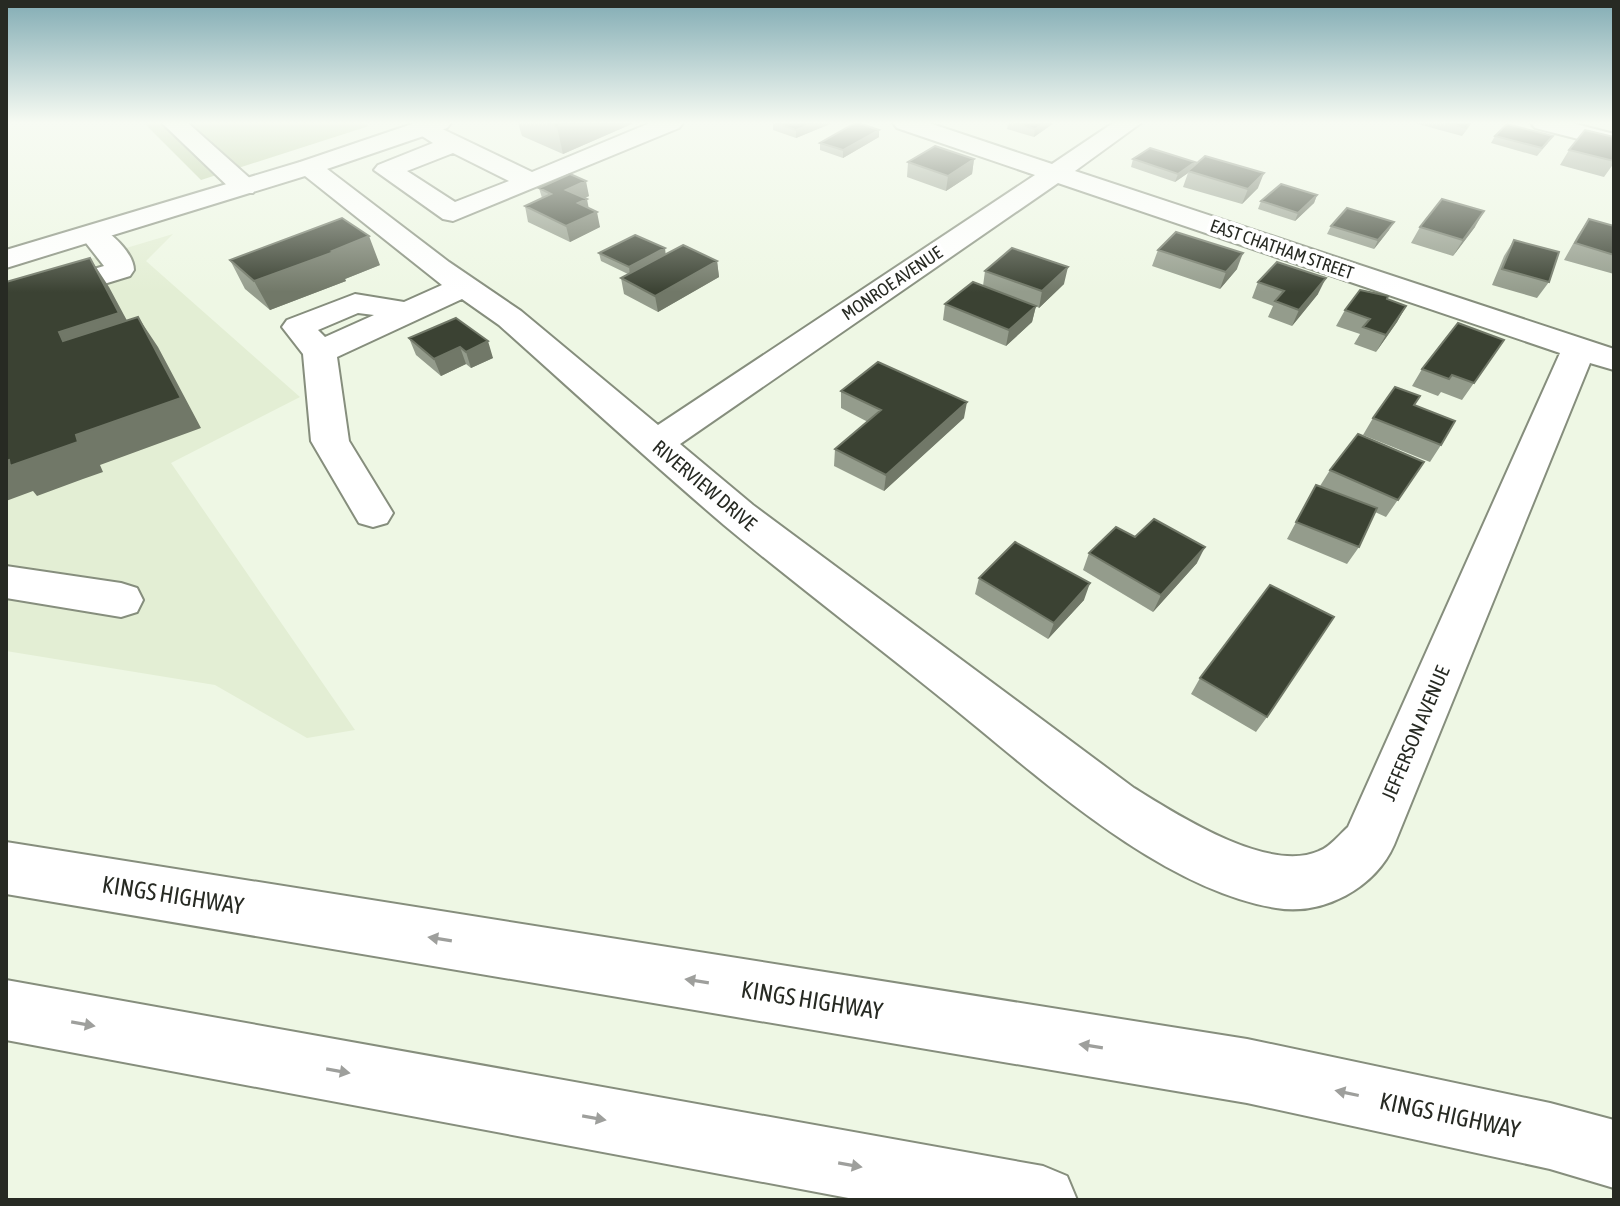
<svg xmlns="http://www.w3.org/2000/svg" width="1620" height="1206" viewBox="0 0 1620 1206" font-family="'Asap Condensed',sans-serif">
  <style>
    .built { fill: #e3eed4 }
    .green { fill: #b6c99d }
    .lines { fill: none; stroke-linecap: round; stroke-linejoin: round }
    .minor-casing { stroke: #868e7d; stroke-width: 4 }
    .major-casing { stroke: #868e7d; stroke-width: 4 }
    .minor { fill: #fff; fill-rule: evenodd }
    .major { fill: #fff; fill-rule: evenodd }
    .wall { fill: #949c8c }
    .shaded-wall { fill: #717868 }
    .building { fill: #3b4233; stroke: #717868; stroke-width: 2 }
    .oneway { fill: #9e9f9c }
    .labels { text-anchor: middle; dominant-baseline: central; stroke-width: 8; stroke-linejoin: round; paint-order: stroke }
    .far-street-label { font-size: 18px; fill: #272a23; stroke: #fff }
    .street-label { font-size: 20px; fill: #272a23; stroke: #fff }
    .near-street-label { font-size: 24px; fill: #272a23; stroke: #fff }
  </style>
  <rect width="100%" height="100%" fill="#eef7e4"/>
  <path class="built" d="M173 234 146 261 300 397 171 463 355 730 307 738 215 685 6 651V284Z"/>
  <path class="green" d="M144 123H364L369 126 201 180Z"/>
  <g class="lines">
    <g class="minor-casing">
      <path id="minor" d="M162 123H188L253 181 257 187 253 193H235Z
        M418 123 432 124 532 172 650 123H683L679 128 453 221 443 219 374 170 378 165 433 143 411 129ZM453 153 509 181 455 202 407 171Z
        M893 123H929L1052 164 1113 123H1141L1075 171 1614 349V370L1590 363 1394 845C1375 888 1323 916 1276 908 1156 888 1034 772 941 698 869 640 795 584 724 525 648 460 574 392 499 325L462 299 337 357 349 441 393 513 387 523 373 527 359 523 311 441 303 354 282 327 287 320 355 294 404 302 442 285 300 172 296 167 300 162H318L449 262 521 311 658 425 1035 175 897 128ZM1058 183 1560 353 1348 827C1339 835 1330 847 1319 851 1268 874 1176 814 1134 788L753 505 680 444ZM358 313 374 315 325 337 318 330Z
        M1531 123H1572L1614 134V148L1535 128Z
        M93 225C109 229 134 253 134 270L130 276 6 314V295L104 266 79 234 83 228Z
        M6 566 121 583 137 588 143 600 137 612 121 617 6 598Z"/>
    </g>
    <g class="major-casing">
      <path id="major" d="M415 123H451L447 128 318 172 6 268V250L300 162Z
        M6 842 1247 1039 1550 1103 1614 1120V1188L1550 1169 1247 1103 6 894Z
        M6 980 1043 1166 1067 1176 1077 1200H859L6 1040Z"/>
    </g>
    <use href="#minor" class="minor"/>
    <use href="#major" class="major"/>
  </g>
  <path class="wall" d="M518 123H634L563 154 522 136Z
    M773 123H830V124L796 138 773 130Z
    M1008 123H1054L1034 137 1007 129Z
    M1414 123H1472L1462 136Z
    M1495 136 1548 143 1537 156 1491 143Z
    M879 137 843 158 820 150V143Z
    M1614 137V163L1604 177 1560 165 1569 150Z
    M974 159 972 174 946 191 907 177 908 162Z
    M1133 159 1194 167 1258 188 1242 204 1183 187 1188 173 1175 182 1131 167Z
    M539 188 589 196 585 198 588 208 600 227 570 242 528 222 525 206 542 198Z
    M1317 195 1314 203 1295 221 1258 209 1261 201Z
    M1589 219 1614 226V274L1564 260 1578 235Z
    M1331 226 1389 230 1374 249 1327 234Z
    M1420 227H1475L1453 256 1411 243Z
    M1514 240 1549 282 1537 298 1492 285 1504 256Z
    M665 248V254L717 261 719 277 658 312 624 294 621 278 628 274 601 261 599 253Z
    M1158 250 1237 269 1220 289 1152 266Z
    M230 260 380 265 345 279 346 281 270 310 245 289Z
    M985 271 1064 284 1039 308 1036 306 1032 322 1006 346 943 320 945 304 983 286Z
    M1258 282 1318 294 1292 326 1268 317 1273 306 1252 298Z
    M1387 299 1406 306 1397 322 1376 352 1354 344 1360 334 1336 326 1345 310Z
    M456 318 493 358 471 368 466 364 441 376 416 355 409 338Z
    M1504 340 1462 400 1441 392 1438 396 1412 386 1422 369Z
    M841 391 964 418 884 491 834 466 835 449 868 422 841 408Z
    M1414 405 1441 445 1430 462 1363 435 1373 418Z
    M1424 462 1386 517 1375 512 1359 547 1347 564 1287 539 1316 485 1320 486 1330 470Z
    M1135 537 1197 563 1153 612 1083 570 1089 553Z
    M979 578 1084 600 1048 639 975 594Z
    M1200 678 1267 717 1256 732 1191 694Z"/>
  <path class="shaded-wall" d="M567 123H634L563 154 557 127Z
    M814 123 830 124 796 138V130Z
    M1045 123H1054L1034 137 1035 129Z
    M879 130V137L843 158V150Z
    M974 159 972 174 946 191 948 176Z
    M1195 162 1193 170 1188 171V173L1175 182 1178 174Z
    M1264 173 1258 188 1242 204 1248 189Z
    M586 181 589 196 569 205 566 190Z
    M1317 195 1314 203 1295 221 1298 213Z
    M587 199 590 215 578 203Z
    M1484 211 1475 227 1453 256 1463 240Z
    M597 212 600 227 570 242 566 226Z
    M1394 222 1389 230 1374 249 1378 240Z
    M369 236 380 265 345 279 346 281 270 310 254 281Z
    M665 248 666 257 630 276 629 267Z
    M1243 253 1237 269 1220 289 1226 272Z
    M90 258 109 287 139 343 63 341 59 332Z
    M717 261 719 277 658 312 655 296Z
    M1068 267 1064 284 1039 308 1042 291Z
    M1326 278 1318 294 1292 326 1299 310Z
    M1036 306 1032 322 1006 346 1009 330Z
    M1406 306 1397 322 1376 352 1386 335Z
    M138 317 158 347 201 428 100 465 103 472 83 479 37 496 33 491 6 501V461Z
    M488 341 493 358 471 368 466 352Z
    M460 347 466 364 441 376 434 359Z
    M967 402 964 418 884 491 886 475Z
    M1205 547 1197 563 1153 612 1161 595Z
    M1090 583 1084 600 1048 639 1054 623Z"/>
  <path class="building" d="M547 123H567L557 127Z
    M775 123H814L796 130Z
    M855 123H859L879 130 843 150 820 143Z
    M1013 123H1045L1035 129Z
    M1445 123H1470L1466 128Z
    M1507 124 1553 136 1542 148 1495 136Z
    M1585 130 1614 137V161L1569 150Z
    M935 146 974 159 948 176 908 162Z
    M1150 148 1195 162 1178 174 1133 159Z
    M1205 156 1264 173 1248 189 1188 171Z
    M570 174 586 181 566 190 587 199 578 203 597 212 566 226 525 206 551 194 539 188Z
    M1281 184 1317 195 1298 213 1261 201Z
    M1442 199 1484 211 1463 240 1420 227Z
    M1347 208 1394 222 1378 240 1331 226Z
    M342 218 369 236 332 251 334 252 254 281 230 260Z
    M1589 219 1614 226V255L1575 243Z
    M1176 232 1243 253 1226 272 1158 250Z
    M635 235 665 248 629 267 599 253Z
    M1514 240 1559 252 1549 282 1502 269Z
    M683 245 717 261 655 296 621 278Z
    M1012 248 1068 267 1042 291 985 271Z
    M90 258 119 313 59 332 63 341 138 317 181 398 76 435 78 442 10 466 9 460 6 461V282Z
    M1277 262 1326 278 1299 310 1275 301 1284 291 1258 282Z
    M973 282 1036 306 1009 330 945 304Z
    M1360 290 1388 296 1387 299 1406 306 1386 335 1363 327 1370 319 1345 310Z
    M456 318 488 341 466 352 460 347 434 359 409 338Z
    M1458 323 1504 340 1474 383 1452 375 1449 379 1422 369Z
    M878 362 967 402 886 475 835 449 881 410 841 391Z
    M1395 387 1420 396 1414 405 1455 421 1441 445 1373 418Z
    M1358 434 1424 462 1398 500 1330 470Z
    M1316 485 1377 508 1359 547 1296 522Z
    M1154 519 1205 547 1161 595 1089 553 1116 527 1135 537Z
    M1015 542 1090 583 1054 623 979 578Z
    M1270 585 1334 617 1267 717 1200 678Z"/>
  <defs><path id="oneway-solid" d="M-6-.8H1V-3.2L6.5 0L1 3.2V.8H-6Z" transform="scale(2)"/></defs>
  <g class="oneway">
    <use href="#oneway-solid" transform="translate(440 939) rotate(-171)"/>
    <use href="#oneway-solid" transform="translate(697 981) rotate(-171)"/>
    <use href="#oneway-solid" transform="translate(83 1024) rotate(10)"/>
    <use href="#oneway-solid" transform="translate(1091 1046) rotate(-171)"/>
    <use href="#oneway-solid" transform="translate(338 1071) rotate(10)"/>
    <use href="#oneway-solid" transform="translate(1347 1093) rotate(-168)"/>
    <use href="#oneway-solid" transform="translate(594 1118) rotate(10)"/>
    <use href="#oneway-solid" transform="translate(850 1165) rotate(10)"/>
  </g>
  <linearGradient id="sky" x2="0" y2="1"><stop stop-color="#82acb4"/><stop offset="0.42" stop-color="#f7fbf3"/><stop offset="1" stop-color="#f7fbf3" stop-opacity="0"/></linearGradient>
  <rect width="1620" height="292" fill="url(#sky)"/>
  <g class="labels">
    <g class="far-street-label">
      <text transform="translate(1282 249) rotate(19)">EAST CHATHAM STREET</text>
      <text transform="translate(892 283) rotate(-34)">MONROE AVENUE</text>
    </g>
    <g class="street-label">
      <text transform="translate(705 485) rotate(40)">RIVERVIEW DRIVE</text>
      <text transform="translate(1415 733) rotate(-67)">JEFFERSON AVENUE</text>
    </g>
    <g class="near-street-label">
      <text transform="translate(173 895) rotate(9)">KINGS HIGHWAY</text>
      <text transform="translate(812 1000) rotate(9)">KINGS HIGHWAY</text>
      <text transform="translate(1450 1115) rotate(12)">KINGS HIGHWAY</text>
    </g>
  </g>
  <rect width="1620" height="1206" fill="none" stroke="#272a23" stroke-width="16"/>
</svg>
